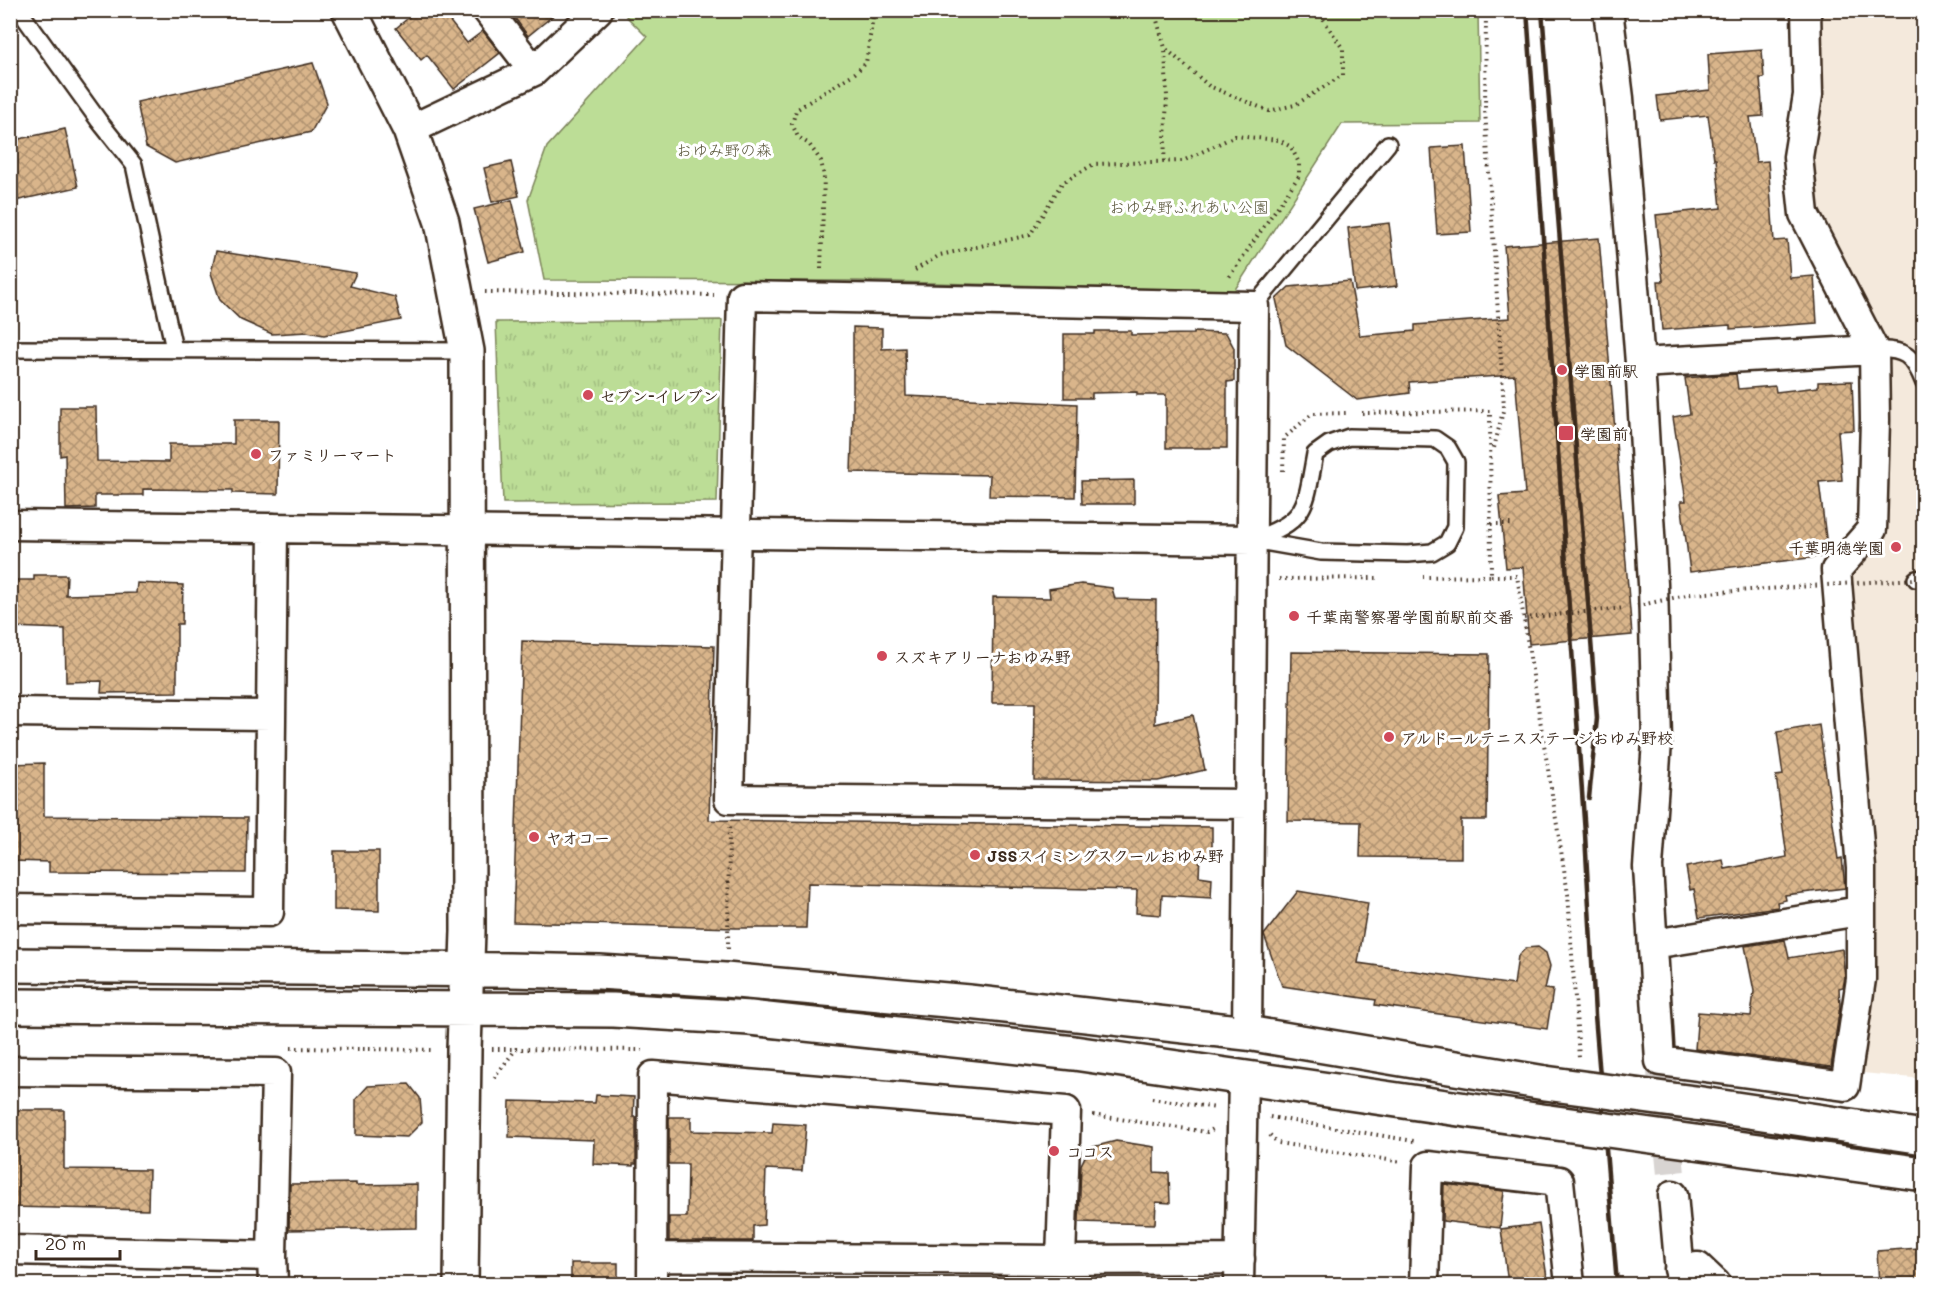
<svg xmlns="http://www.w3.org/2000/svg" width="1934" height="1295" viewBox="0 0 1934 1295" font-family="Mali,'Klee One',sans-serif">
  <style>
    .built { fill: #f4e9dc }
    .grass { fill: url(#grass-tufts); stroke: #7c845a; stroke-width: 1.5 }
    .park { fill: #bcdd96; stroke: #7c845a; stroke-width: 1.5 }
    .building { fill: url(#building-cross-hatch); stroke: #3b2a1e; stroke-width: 1.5 }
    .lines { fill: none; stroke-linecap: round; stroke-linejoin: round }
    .street-tunnel { stroke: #d8d4d2; stroke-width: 28; stroke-dasharray: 28 14; stroke-linecap: butt }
    .lane-casing { stroke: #3b2a1e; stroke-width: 20 }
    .street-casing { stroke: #3b2a1e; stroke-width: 33 }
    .secondary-casing { stroke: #3b2a1e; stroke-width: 38 }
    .path { stroke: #3b2a1e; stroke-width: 4; stroke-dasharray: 1.5 4.5; stroke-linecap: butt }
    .lane { stroke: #fff; stroke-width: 15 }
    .street { stroke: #fff; stroke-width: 28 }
    .secondary { stroke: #fff; stroke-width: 33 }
    .rail { stroke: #3b2a1e; stroke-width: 4.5 }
    .secondary-bridge-casing { stroke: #3b2a1e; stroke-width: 38; stroke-linecap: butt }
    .path-bridge { stroke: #3b2a1e; stroke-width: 4; stroke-dasharray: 1.5 4.5; stroke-linecap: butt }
    .secondary-bridge { stroke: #fff; stroke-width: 33 }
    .poi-dot { fill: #d1495b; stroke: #fff; stroke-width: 2 }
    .labels { text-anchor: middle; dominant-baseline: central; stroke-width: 6; stroke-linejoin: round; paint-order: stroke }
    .park-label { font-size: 16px; fill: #5b573c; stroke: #fff }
    .poi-label { font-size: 16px; font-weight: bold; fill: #3b2a1e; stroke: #fff; text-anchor: start }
  </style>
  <defs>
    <pattern id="grass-tufts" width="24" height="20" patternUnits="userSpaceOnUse" patternTransform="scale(1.5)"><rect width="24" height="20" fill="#bcdd96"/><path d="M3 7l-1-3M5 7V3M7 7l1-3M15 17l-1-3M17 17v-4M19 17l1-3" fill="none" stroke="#a2be81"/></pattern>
    <pattern id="building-cross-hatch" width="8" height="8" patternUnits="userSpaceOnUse" patternTransform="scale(1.5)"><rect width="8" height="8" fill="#d9b58b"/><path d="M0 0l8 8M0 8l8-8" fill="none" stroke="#b19371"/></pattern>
  </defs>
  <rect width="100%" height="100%" fill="#fff"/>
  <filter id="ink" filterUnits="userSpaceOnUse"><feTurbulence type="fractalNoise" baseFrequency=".0167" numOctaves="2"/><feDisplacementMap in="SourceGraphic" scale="12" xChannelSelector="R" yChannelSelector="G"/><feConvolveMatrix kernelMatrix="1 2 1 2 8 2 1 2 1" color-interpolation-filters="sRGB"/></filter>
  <g filter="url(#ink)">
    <path class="built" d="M1818 11H1923V1079L1863 1073 1875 954 1851 569 1886 524 1881 368 1812 219Z"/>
    <path class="grass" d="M722 320 717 502 503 503 496 322Z"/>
    <path class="park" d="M631 11H1478L1480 123 1342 124 1234 291 858 281 544 280 528 200 547 147 647 37 626 16Z"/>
    <path class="building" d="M418 10H441L467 43 483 31 500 53 454 89 427 55 421 60 396 28Z
      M509 10H560L528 36Z
      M1762 50 1764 78H1760L1763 116 1750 117 1756 162 1768 161 1774 241 1787 240 1790 278 1814 276 1817 323 1730 329V325L1662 330 1658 281H1663L1656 215 1721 208 1716 159H1714L1708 115 1660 120 1657 96 1710 90 1708 54Z
      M313 63 327 103 311 132 175 163 146 147 137 102Z
      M65 129 78 187 10 202V141Z
      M1465 146 1471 232 1437 234 1431 148Z
      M511 162 519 196 492 202 484 168Z
      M512 200 525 252 488 262 474 209Z
      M1389 223 1397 286 1355 291 1348 228Z
      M1599 238 1632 635 1529 644 1523 567 1506 568 1499 496 1525 494 1515 375 1409 382 1410 393 1357 400 1286 345 1276 299 1289 287 1350 281 1360 336 1415 331V325L1510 318 1504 246Z
      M216 251 356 273 350 286 395 297 401 320 324 335 307 332 272 334 241 320 220 300 211 273Z
      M853 327 882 328V349L905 348 906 396 1077 404 1075 497 989 496 990 475 851 472 853 415Z
      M1095 331H1131V335L1194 334V332L1226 333 1234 348V381L1227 382V448H1166V395H1137V392L1092 393V398H1064V334H1095Z
      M1736 374 1738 389 1775 386 1776 392 1818 387V382L1852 381 1854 430 1838 431 1842 480 1819 482 1828 554 1826 556 1690 572 1681 501H1686L1673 417 1690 414 1685 378Z
      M60 407H96L97 461 169 462V444H234V420H279L278 494 233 493V490L143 489V495H95V508L66 509 65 455 60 456Z
      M1134 480V504H1082L1081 481Z
      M34 575H67L66 595 136 593 137 583 183 585 182 624H177V692L101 693 102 681 66 682 65 629 10 627V580H34Z
      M1081 584 1112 588 1115 599 1156 600 1155 724 1193 715 1205 770 1158 781 1034 780 1035 703H992L993 597 1050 598 1049 589Z
      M522 641 714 646 709 820 1212 827V855H1200L1199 876 1212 878 1211 898 1162 895 1161 915 1136 913 1137 890 808 883 806 928H736L513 922Z
      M1291 652 1489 654 1487 820H1461V858L1360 857 1361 822 1288 821Z
      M1819 725 1838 859 1842 858 1845 888 1785 895 1786 900 1777 902 1778 907 1699 918 1694 889 1690 890 1686 867 1723 860 1725 869 1787 857 1776 776 1783 775 1777 732Z
      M44 763V816L247 818 246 873 49 872V862L10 861V764Z
      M334 851H379V911L334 910Z
      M1298 891 1368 903 1358 963 1514 985 1518 956 1526 948 1538 947 1546 953 1550 966 1545 989 1553 990 1547 1029 1375 1005 1376 1000 1282 986 1264 935Z
      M1785 940 1789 958 1842 949 1845 978 1843 987 1839 988 1840 1006 1831 1067 1695 1049 1698 1012 1751 1016 1754 991 1745 946Z
      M409 1084 420 1098 422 1122 407 1137 356 1135V1099L368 1086Z
      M596 1095 634 1097 633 1117H636V1164H633V1166L593 1164 594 1140 509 1137 510 1101 595 1103Z
      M10 1110H64V1169L149 1170 148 1210 10 1207Z
      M669 1117H691V1131L772 1133 773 1123 806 1125 802 1171 766 1169 764 1225 753 1226V1241H669V1217H687L688 1164H669Z
      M1116 1141 1154 1147V1172L1169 1173 1170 1203 1156 1202 1155 1224 1079 1222 1081 1165 1089 1148Z
      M356 1183V1185L417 1184V1228L289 1230 290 1184Z
      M1444 1184 1504 1191 1500 1228 1443 1221Z
      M1539 1224 1548 1284H1508L1501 1229Z
      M1919 1248 1921 1284H1879L1877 1251Z
      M571 1263H618V1284H571Z"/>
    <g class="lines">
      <path class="street-tunnel" d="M1660 1061 1673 1195"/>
      <g class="lane-casing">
        <path id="lane" d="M19 10 99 121 134 165 174 349
          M1254 306 1388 144
          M10 349 467 351
          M1874 350C1904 348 1913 355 1924 383
          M1349 437 1435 439 1448 448 1456 462 1455 527 1447 543 1432 552 1408 554 1321 552 1252 540C1308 520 1305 508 1315 454L1329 444Z
          M1916 579 1924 578"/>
      </g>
      <g class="street-casing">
        <path id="street" d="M487 10 534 71
          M1608 10 1619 98 1640 363 1653 584 1657 742 1648 867 1660 1061 1845 1086 1861 979V868L1836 570 1872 529 1875 420 1874 350 1804 214 1798 157 1808 95 1806 10
          M410 130 534 71 598 10
          M1640 363 1874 350
          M10 525 1252 540
          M10 712 271 715
          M10 909 269 912 273 528
          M1653 944 1860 911
          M1247 1033 1254 306 742 296 729 799 1249 804
          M10 1071 276 1073 272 1256 10 1250
          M1673 1195 1681 1284
          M272 1256 273 1284
          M653 1257 1061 1260 1240 1259
          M1679 1269 1698 1267 1716 1284
          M652 1284 653 1076 1066 1111 1061 1260
          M1239 1284 1243 1077
          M1424 1284 1428 1166 1559 1181 1570 1284"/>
      </g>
      <g class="secondary-casing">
        <path id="secondary" d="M349 10 410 130 442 222 467 351 468 931 464 1050 461 1284
          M10 965 509 970 599 972 725 980 969 1002 1247 1033 1545 1083
          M10 1006 613 1010 750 1018 1074 1053 1549 1122
          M1695 1103 1924 1137
          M1695 1142 1924 1174"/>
      </g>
      <path class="path" d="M1154 10 1165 48 1209 86 1269 111 1295 105 1343 75V49L1317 10
        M1486 10 1485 110 1504 407 1493 452
        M1164 161 1167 97 1165 48
        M821 269 824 176 821 161 809 144 798 137 792 124 796 110 855 73 866 63 874 10
        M915 270 940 255 1030 235 1062 183 1094 164 1183 161 1235 136 1279 140 1291 147 1299 163V176L1229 277
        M485 292 714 295
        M1362 413 1490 411 1491 576 1423 577
        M1283 471 1284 438 1312 414 1346 413
        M1491 524H1515
        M1491 576H1517L1568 894 1579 1058
        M1279 579 1377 578
        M1524 618 1625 608
        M728 949 729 825
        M291 1048 434 1050
        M492 1049H515
        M494 1078 516 1049 643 1050
        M1152 1098 1216 1108
        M1093 1115 1207 1132 1215 1128
        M1270 1117 1414 1141
        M1270 1135 1278 1143 1402 1162"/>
      <use href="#lane" class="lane"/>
      <use href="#street" class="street"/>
      <use href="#secondary" class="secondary"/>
      <path class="rail" d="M1527 10 1585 834 1595 1015 1617 1284
        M1542 10 1597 718 1589 798"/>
      <g class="secondary-bridge-casing">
        <path id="secondary-bridge" d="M1545 1083 1695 1103
          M1549 1122 1695 1142"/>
      </g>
      <path class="path-bridge" d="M1637 606 1691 594 1916 579"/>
      <use href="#secondary-bridge" class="secondary-bridge"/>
    </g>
  </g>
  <g class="poi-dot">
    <circle cx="1562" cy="370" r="6"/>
    <circle cx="588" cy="395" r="6"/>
    <rect x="1558" y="425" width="16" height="16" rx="3"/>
    <circle cx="256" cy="454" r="6"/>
    <circle cx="1896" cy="547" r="6"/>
    <circle cx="1294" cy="616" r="6"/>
    <circle cx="882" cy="656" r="6"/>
    <circle cx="1389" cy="737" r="6"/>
    <circle cx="534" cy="837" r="6"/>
    <circle cx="975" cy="855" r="6"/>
    <circle cx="1054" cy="1151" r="6"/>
  </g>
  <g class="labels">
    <g class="park-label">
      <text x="724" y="149">おゆみ野の森</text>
      <text x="1189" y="206">おゆみ野ふれあい公園</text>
    </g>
    <g class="poi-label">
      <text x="1574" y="370">学園前駅</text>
      <text x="600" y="395">セブン-イレブン</text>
      <text x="1580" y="433">学園前</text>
      <text x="268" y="454">ファミリーマート</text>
      <text x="1884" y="547" text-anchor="end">千葉明徳学園</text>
      <text x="1306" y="616">千葉南警察署学園前駅前交番</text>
      <text x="894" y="656">スズキアリーナおゆみ野</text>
      <text x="1401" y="737">アルドールテニスステージおゆみ野校</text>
      <text x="546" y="837">ヤオコー</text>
      <text x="987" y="855">JSSスイミングスクールおゆみ野</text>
      <text x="1066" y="1151">ココス</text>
    </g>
  </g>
  <rect width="1934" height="1295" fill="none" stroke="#fff" stroke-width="36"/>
  <rect x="18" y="18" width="1898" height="1259" fill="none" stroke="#3b2a1e" stroke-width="2" filter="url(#ink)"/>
  <path d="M36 1250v9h84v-9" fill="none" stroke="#3b2a1e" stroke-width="3"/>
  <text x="45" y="1250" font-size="18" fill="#3b2a1e" stroke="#ffffff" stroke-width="4.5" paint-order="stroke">20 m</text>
</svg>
